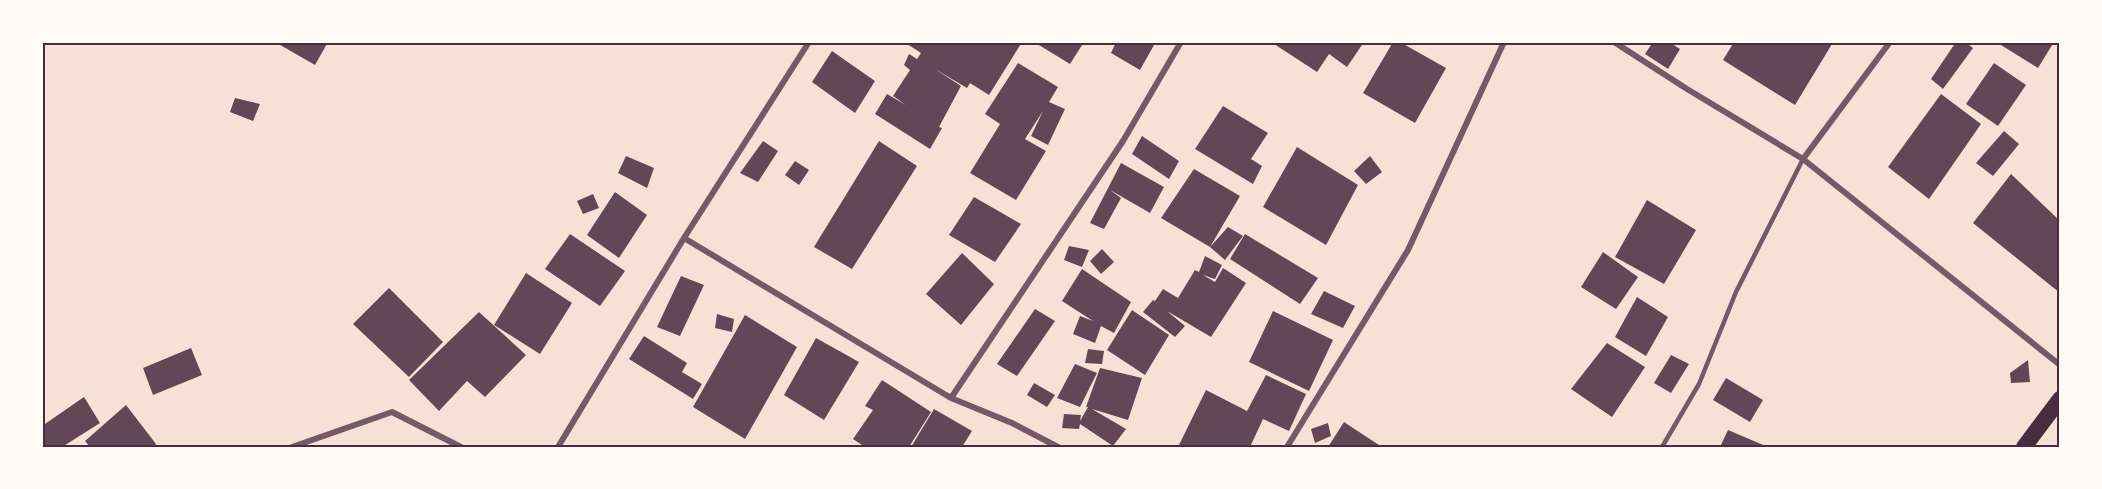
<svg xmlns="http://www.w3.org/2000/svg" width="2102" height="489" viewBox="0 0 2102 489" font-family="'Playfair Display',serif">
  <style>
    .building { fill: #644757 }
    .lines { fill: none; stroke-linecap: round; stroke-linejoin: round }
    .service { stroke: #755966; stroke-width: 4.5 }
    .minor { stroke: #755966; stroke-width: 6 }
    .trunk { stroke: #4a2c40; stroke-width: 16 }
    .neatline { fill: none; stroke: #4a2c40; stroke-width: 2 }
  </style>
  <rect width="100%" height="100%" fill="#f7e1d7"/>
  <path class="building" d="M275 42H328L315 65Z
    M904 42H1022L989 95 970 83 967 88 935 69 961 86 939 127 942 128 930 149 875 114 887 94 906 105 893 96 910 70 904 65 909 54 917 59 921 53Z
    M1034 42H1084L1070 64Z
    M1116 42H1149L1154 45 1140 70 1111 53Z
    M1271 42H1364L1347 67 1329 54 1317 72Z
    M1393 42H1400L1446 68 1415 123 1363 93Z
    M1653 42H1669L1680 49 1668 69 1645 54Z
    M1734 42H1829L1832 44 1795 105 1723 60Z
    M1956 42H1965L1973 48 1943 89 1931 79Z
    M1996 42H2054L2038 68Z
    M832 51 875 81 855 113 812 82Z
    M1018 63 1058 87 1049 102 1065 109 1048 145 1031 136 1043 111 1025 139 1046 151 1016 200 970 173 1000 124 985 114Z
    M1994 63 2026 85 1998 126 1966 104Z
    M1941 94 1981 124 1929 199 1888 167Z
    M235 98 260 104 253 121 230 112Z
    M1223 106 1268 133 1251 159 1262 166 1253 184 1195 149Z
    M2004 131 2019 144 1993 176 1976 163Z
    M1142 136 1179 161 1169 179 1132 154Z
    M763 141 778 151 758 182 740 173Z
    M879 141 917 166 852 269 814 247Z
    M1297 147 1358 185 1326 245 1263 207Z
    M626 156 654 168 647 188 618 173Z
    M1370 156 1382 172 1366 184 1354 171Z
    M795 161 809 170 799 185 785 175Z
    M1121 163 1164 187 1150 213 1110 190 1121 198 1104 229 1090 223Z
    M1194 169 1240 196 1210 247 1228 227 1243 236 1225 260 1210 247 1161 218Z
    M2011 174 2060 221V293L1973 223Z
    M615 192 647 215 619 258 587 235Z
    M593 194 599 208 583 214 577 201Z
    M974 197 1021 224 995 262 949 235Z
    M1647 200 1696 230 1664 284 1615 257Z
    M570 234 625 271 600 306 545 269Z
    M1245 234 1318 278 1300 304 1230 259Z
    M1069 246 1089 250 1082 267 1064 260Z
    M1102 249 1114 262 1101 274 1090 261Z
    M1603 252 1638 277 1616 309 1581 287Z
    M962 253 994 284 961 325 926 294Z
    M1205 256 1222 265 1215 279 1203 275 1215 282 1223 268 1246 283 1211 337 1167 311 1185 326 1175 337 1143 312 1153 300 1155 301 1163 289 1178 298 1195 270 1199 272Z
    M1082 269 1131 302 1114 333 1101 326 1095 343 1073 334 1080 316 1093 321 1062 301Z
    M526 273 572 303 540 354 494 325Z
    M681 276 704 285 680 336 657 327Z
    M389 288 443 342 409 377 353 324Z
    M1324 291 1355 306 1343 328 1311 314Z
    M1637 297 1668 317 1646 356 1615 337Z
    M1035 309 1055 321 1017 376 997 364Z
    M1132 310 1169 335 1145 375 1107 350Z
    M1273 311 1333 340 1309 391 1249 362Z
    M479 312 526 355 485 397 467 381 439 411 409 380Z
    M717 314 734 319 732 332 715 328Z
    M745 315 797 347 745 439 693 407Z
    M644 336 687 363 682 372 702 384 693 399 629 359Z
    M816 338 859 362 824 420 784 395Z
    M1607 343 1645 367 1612 417 1571 389Z
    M191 348 202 375 153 395 143 368Z
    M1088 349 1104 351 1102 364 1085 363Z
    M1671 355 1689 364 1671 393 1654 383Z
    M2028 360 2030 382 2011 383 2010 373Z
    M1075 364 1097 373 1080 407 1057 398Z
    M1100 368 1142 378 1128 420 1092 409 1126 429 1113 446 1080 424 1079 429 1062 428 1064 414 1081 415 1080 421 1088 407H1086Z
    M1266 375 1306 394 1289 431 1263 419 1250 447H1178L1206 390 1247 411Z
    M1726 378 1763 400 1750 422 1713 400Z
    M882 380 931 412 909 447H865L853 439 873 410 865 406Z
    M1034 383 1055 395 1047 407 1027 395Z
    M84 397 100 423 62 447H44L42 443V426Z
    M126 405 156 444 153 447H90L85 441Z
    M934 409 972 431 962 447H911Z
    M1344 422 1382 447H1328Z
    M1328 423 1331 436 1315 443 1311 429Z
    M1728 430 1768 447H1720Z"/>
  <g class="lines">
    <path class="service" d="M1662 447 1699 384 1736 292 1803 159"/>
    <path class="minor" d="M1614 42 1687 89 1803 159 2060 365
      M1803 159 1890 42
      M684 238 951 398 1012 423 1058 447
      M951 398 1123 141 1181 42
      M292 447 392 412 461 447
      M558 447 684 238 809 42
      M1287 447 1408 250 1504 42"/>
    <path class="trunk" d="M2024 447 2060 399"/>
  </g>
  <rect width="2102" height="489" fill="none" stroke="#fffaf5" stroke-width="87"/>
  <rect x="44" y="44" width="2014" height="402" class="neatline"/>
</svg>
